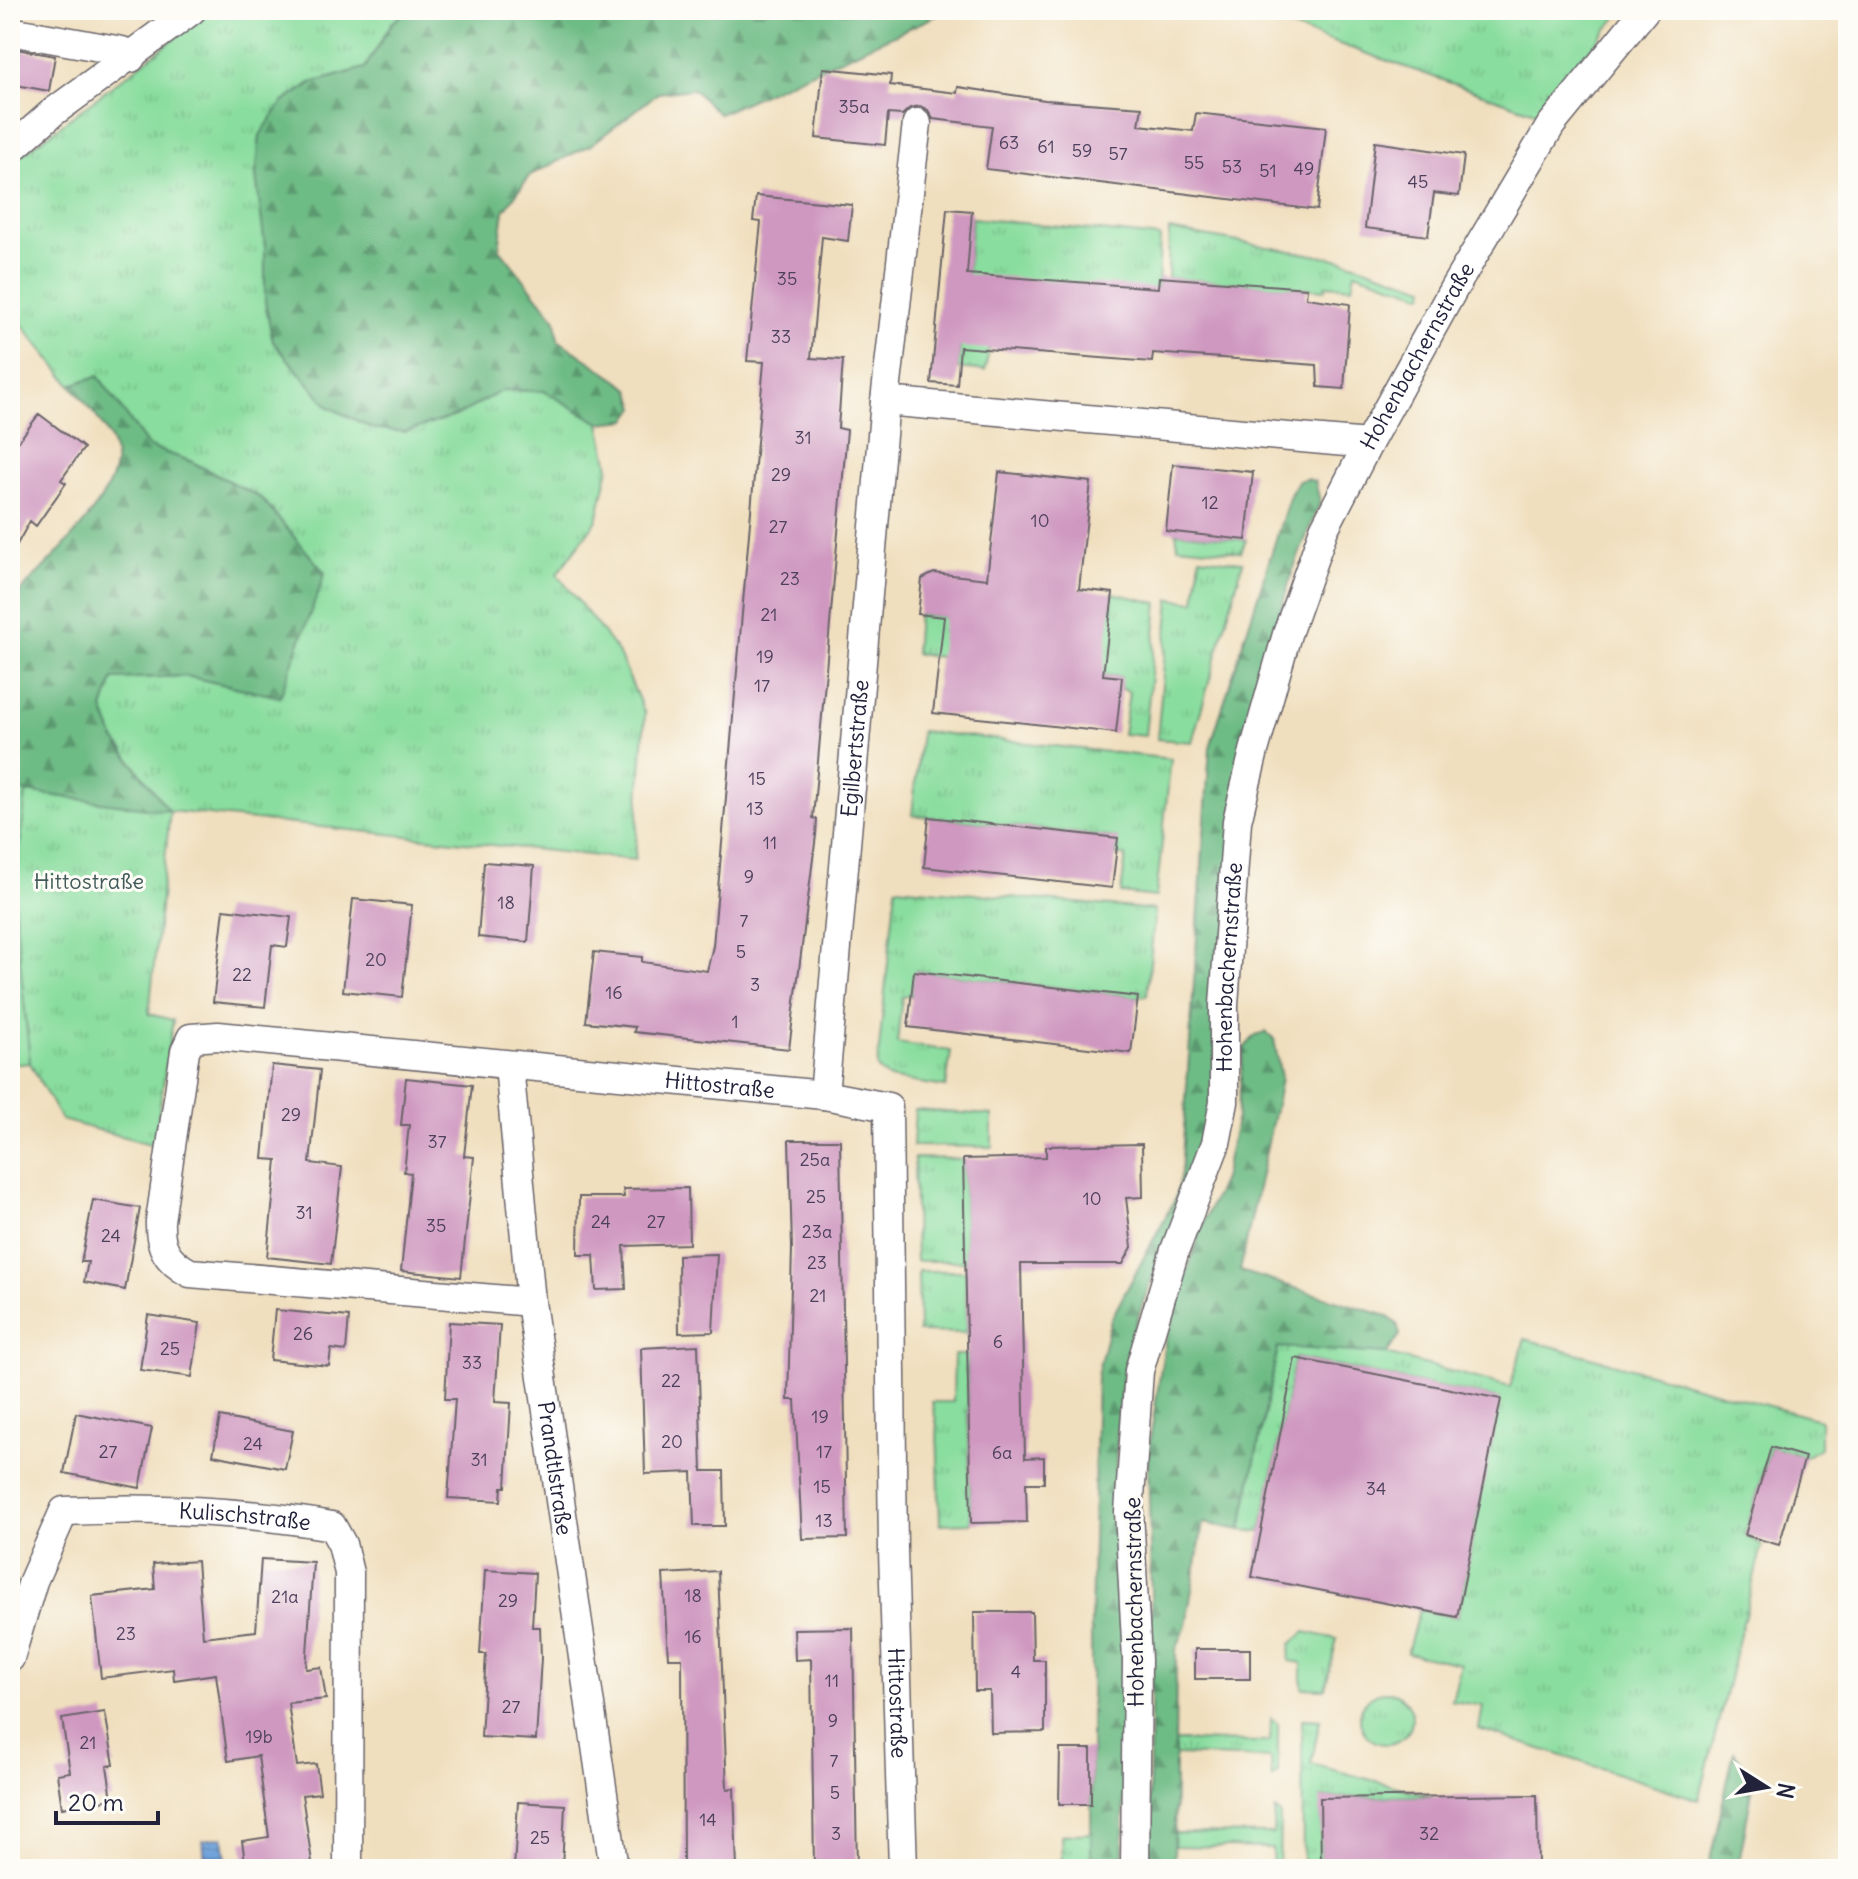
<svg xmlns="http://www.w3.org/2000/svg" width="1858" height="1879" viewBox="0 0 1858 1879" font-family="Delius,sans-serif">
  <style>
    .grass { fill: url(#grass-tufts); stroke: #56806c; stroke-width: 2 }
    .forest { fill: url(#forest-firs); stroke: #486f60; stroke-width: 2 }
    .garden { fill: #89dd9e; stroke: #56806c; stroke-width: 2 }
    .water { fill: url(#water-rules); stroke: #48628a; stroke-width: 2 }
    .building { fill: #cf98c0 }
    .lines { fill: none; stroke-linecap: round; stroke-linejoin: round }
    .street-casing { stroke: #6a6469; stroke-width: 31 }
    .street { stroke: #fff; stroke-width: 28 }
    .labels { text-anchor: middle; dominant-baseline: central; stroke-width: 6; stroke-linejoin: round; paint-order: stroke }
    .number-label { font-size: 18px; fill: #4d405c }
    .street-label { font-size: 22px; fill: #22223b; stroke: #fdfcf7 }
    .park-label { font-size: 22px; fill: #415a59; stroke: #fdfcf7 }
  </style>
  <defs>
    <pattern id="grass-tufts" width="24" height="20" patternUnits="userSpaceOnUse" patternTransform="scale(2)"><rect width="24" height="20" fill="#89dd9e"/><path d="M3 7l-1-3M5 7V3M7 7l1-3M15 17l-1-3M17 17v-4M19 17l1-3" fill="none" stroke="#76bd89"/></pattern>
    <pattern id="forest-firs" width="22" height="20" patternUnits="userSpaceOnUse" patternTransform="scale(2)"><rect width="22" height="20" fill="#6ebc85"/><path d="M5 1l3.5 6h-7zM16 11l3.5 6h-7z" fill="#5a986e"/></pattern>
    <pattern id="water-rules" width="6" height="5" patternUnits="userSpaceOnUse" patternTransform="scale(2)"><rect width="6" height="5" fill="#6ea2da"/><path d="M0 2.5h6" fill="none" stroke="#5a84b2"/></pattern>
  </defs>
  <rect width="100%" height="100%" fill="#fdfcf7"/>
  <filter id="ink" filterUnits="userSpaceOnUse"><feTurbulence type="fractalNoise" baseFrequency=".0125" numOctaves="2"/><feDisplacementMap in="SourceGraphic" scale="16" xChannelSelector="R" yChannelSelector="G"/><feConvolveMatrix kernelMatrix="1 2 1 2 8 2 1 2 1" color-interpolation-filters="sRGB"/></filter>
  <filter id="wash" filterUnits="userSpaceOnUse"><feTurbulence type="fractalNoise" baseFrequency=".006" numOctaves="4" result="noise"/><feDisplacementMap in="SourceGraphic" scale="32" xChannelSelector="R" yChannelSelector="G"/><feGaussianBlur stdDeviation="1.8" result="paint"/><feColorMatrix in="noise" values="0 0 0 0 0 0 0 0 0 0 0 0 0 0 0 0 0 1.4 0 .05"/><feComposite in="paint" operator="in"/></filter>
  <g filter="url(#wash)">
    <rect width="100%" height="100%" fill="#f0dfbe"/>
    <path class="grass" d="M212 10H408L392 23 365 68 311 83 282 103 265 247V302L329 407 372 428 405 432 458 415 503 390 544 391 600 423 609 467 597 520 557 574 618 652 645 714 635 860 170 811 149 1014 173 1020 154 1145 61 1120 30 1063 14 900 26 792 168 810 114 738 103 709 113 679 186 676 280 697 261 498 190 461 149 447 98 376 71 385 10 310V164Z
      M1164 10H1622L1540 114 1282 24Z
      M972 218 1160 237 1158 288 989 349 985 371 958 368Z
      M1169 230 1343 260 1425 287 1424 295 1355 272 1352 287 1326 285 1325 290 1168 278Z
      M1176 532 1246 540 1241 552 1178 546Z
      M1200 557 1243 562 1192 742 1157 739 1170 599 1195 602Z
      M1113 593 1158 603 1145 736 1123 734 1129 692 1120 688 1121 677 915 654 918 614 1107 635Z
      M921 731 1171 759 1156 897 1121 893 1126 856 1116 855 1117 838 912 815Z
      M896 887 1155 910 1147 995 1138 997 915 971 912 995 902 997 897 1043 951 1051 946 1087 888 1078 877 1068Z
      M915 1110 992 1115V1147L913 1146Z
      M914 1158 963 1159 966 1261H916Z
      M918 1271H966L967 1333 919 1332Z
      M1525 1339 1820 1420V1448L1805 1457 1771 1447 1745 1535 1762 1546 1699 1800 1479 1729 1483 1706 1452 1701 1461 1664 1407 1653 1419 1610 1457 1617 1500 1399 1295 1358 1261 1532 1241 1530 1278 1346 1386 1354 1510 1387Z
      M954 1355H967L971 1523 940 1524 937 1426 932 1402H953Z
      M1305 1632 1337 1639 1325 1689 1302 1688V1663L1289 1661 1291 1644Z
      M1360 1718a26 26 0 1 1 52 0a26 26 0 1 1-52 0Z
      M1271 1718 1278 1724V1773L1272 1778 1271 1758 1175 1755V1741L1270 1742Z
      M1302 1719 1320 1720 1311 1764 1432 1796 1321 1798V1869H1303Z
      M1275 1810 1280 1815 1279 1869H1273L1272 1848 1174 1846V1833L1273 1834Z
      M1091 1833V1869H1062L1061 1835Z"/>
    <path class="forest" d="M408 10H949L719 114 693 89 658 93 591 145 530 175 504 211 499 248 556 320 558 340 630 389 636 407 627 420 600 423 544 391 503 390 458 415 405 432 372 428 329 407 273 342 265 302V247L256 176 260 135 282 103 312 83 365 68 392 23Z
      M98 376 149 447 190 461 261 498 325 573 280 697 186 676 113 679 103 709 114 738 169 811 26 792 10 786V602C39 571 109 508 115 465 119 437 87 406 71 385Z
      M1306 479 1315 481 1320 502 1293 570 1265 661 1206 1137C1183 1219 1137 1292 1123 1377 1109 1467 1119 1560 1123 1650 1126 1723 1123 1796 1123 1869H1091V1622L1097 1375 1111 1319 1175 1199 1181 1173 1210 747 1290 495 1298 481Z
      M1266 1032 1274 1039 1281 1078 1277 1100 1240 1271 1387 1316 1397 1324 1400 1335 1386 1354 1278 1347 1241 1530 1203 1523 1186 1625 1176 1650 1174 1869H1148L1152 1643 1148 1453 1165 1343 1201 1228 1223 1179 1237 1117 1244 1048 1256 1035Z
      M1734 1752 1754 1779 1738 1869H1708Z"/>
    <path class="garden" d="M10 786 26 792 14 900 30 1063 10 1065Z"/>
    <path class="water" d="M223 1837 227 1869H206L203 1840Z"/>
    <g id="blocks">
      <path class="building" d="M11 48 55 56 49 91 10 84Z
        M823 68 891 75 890 85 957 93 958 87 1045 100 1142 107 1139 125 1193 131 1196 113 1326 127 1317 210 986 169 992 126 933 119 928 110 920 106 910 108 902 115 888 114 885 145 816 138Z
        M1375 142 1464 155 1459 196 1434 193 1428 236 1365 228Z
        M756 196 852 205 848 241 822 237 811 358 843 360 838 428 847 430 813 818 817 819 816 835 789 1049 634 1032 635 1027 586 1022 594 952 642 957V962L707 971 713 946 764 362 747 361 761 222 753 221Z
        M947 209 972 211 967 274 1158 288 1159 277 1307 288 1306 298 1350 304 1344 389 1318 387 1317 365 1153 353 1152 362 960 347 957 385 931 383Z
        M39 414 84 448 61 480 66 483 36 526 30 521 10 557V453Z
        M1173 464 1253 472 1246 540 1166 531Z
        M999 472 1091 482 1079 589 1113 593 1103 675 1122 677 1116 733 933 713 944 617 918 614 922 579 934 573 987 579Z
        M929 817 1118 838 1112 888 924 867Z
        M484 862 534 866 528 942 478 937Z
        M353 899 412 905 402 997 343 991Z
        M224 909 291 917 287 947 272 945 265 1007 213 1002Z
        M914 971 1138 997 1131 1053 908 1027Z
        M272 1065 320 1070 310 1163 342 1167 331 1264 267 1257 277 1160 263 1159Z
        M406 1078 472 1085 464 1156 474 1157 461 1277 401 1271 411 1173 404 1172 409 1125H401Z
        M789 1140H840L847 1538 802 1539 795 1400H788L792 1248Z
        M1142 1144 1143 1197 1126 1198 1132 1247 1123 1264H1021L1025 1458 1044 1457V1483H1026L1027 1522 971 1523 963 1159 1046 1157V1146Z
        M688 1188 689 1244 624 1246 626 1289 596 1290 594 1255H578L579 1197H624L623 1189Z
        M93 1200 140 1208 125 1290 84 1282 88 1262H81Z
        M717 1254 713 1332 679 1333 678 1255Z
        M275 1310 349 1317 346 1351 331 1349 329 1366 270 1360Z
        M148 1315 200 1323 192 1377 140 1370Z
        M449 1322 500 1325 495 1402 511 1403 506 1487H502L501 1501 448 1498 455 1399H445Z
        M698 1345 702 1471H724L725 1526H694L692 1472 645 1474 641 1348Z
        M1295 1358 1501 1399 1457 1617 1252 1577Z
        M76 1413 152 1428 140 1488 64 1473Z
        M220 1417 293 1431 285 1469 213 1455Z
        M1771 1447 1805 1457 1779 1545 1745 1535Z
        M261 1559 313 1562 306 1669 321 1667 326 1699 288 1703 297 1766 316 1764 320 1793 302 1795 313 1869H246L242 1841 269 1837 258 1756 228 1761 216 1674 174 1680 173 1669 101 1678 92 1596 155 1589 153 1564 197 1561 203 1637 256 1631Z
        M485 1570 535 1573 532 1627H540L541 1658 536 1740 481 1737 486 1654H480Z
        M718 1571 727 1789 734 1788 737 1869H683L682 1658H668L663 1574Z
        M974 1612H1032L1033 1660H1045V1732L991 1733 990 1691H975Z
        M853 1628 857 1869H814L811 1659 795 1660 794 1629Z
        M1195 1649H1250V1679H1195Z
        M105 1712 114 1765 107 1766 112 1799 62 1808 57 1774 70 1772 62 1719Z
        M1060 1749H1091V1804H1059Z
        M1537 1795 1538 1869H1321L1320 1798Z
        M518 1802 565 1805 562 1869H514Z"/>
    </g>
  </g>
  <g filter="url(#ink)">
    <use href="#blocks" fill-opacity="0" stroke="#6a6469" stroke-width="2"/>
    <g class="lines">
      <g class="street-casing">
        <g id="street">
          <path d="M10 31 122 51 131 58"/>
          <path d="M10 150 52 113 192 10"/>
          <path d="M885 401 917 123"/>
          <path id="s1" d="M509 1065 531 1302 614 1869"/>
          <path id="s2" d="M824 1095 885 401 1368 444"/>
          <path id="s3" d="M531 1302 190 1273C167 1261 159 1247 160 1221L185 1051 191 1038 218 1036 824 1095 888 1107 893 1551 903 1869"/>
          <path id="s4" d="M10 1658 33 1581 64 1511C152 1507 245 1511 332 1526L342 1544 349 1573 348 1869"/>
          <path id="s5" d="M1135 1869 1137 1660 1129 1512 1139 1371 1175 1250 1216 1143 1224 1102V1005L1237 821 1254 751 1287 634 1324 529 1368 444 1454 288 1551 125 1645 10"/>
        </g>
      </g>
      <use href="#street" class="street"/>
    </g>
  </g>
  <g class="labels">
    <g class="number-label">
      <text x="854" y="106">35a</text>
      <text x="1009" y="142">63</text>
      <text x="1046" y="146">61</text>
      <text x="1082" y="150">59</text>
      <text x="1118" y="153">57</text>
      <text x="1194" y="162">55</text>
      <text x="1232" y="166">53</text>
      <text x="1304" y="168">49</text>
      <text x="1268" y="170">51</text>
      <text x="1418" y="181">45</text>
      <text x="787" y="278">35</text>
      <text x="781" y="336">33</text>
      <text x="803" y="437">31</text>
      <text x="781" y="474">29</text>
      <text x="1210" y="502">12</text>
      <text x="1040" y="520">10</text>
      <text x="778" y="526">27</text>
      <text x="790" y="578">23</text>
      <text x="769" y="614">21</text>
      <text x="765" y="656">19</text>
      <text x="762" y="685">17</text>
      <text x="757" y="778">15</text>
      <text x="755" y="808">13</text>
      <text x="770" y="842">11</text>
      <text x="749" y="876">9</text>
      <text x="506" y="902">18</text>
      <text x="744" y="920">7</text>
      <text x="741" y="951">5</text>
      <text x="376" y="959">20</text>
      <text x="242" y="974">22</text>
      <text x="755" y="984">3</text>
      <text x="614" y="992">16</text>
      <text x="735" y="1021">1</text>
      <text x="291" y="1114">29</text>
      <text x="437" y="1141">37</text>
      <text x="815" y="1159">25a</text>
      <text x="816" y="1196">25</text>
      <text x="1092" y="1198">10</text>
      <text x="304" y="1212">31</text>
      <text x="601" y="1221">24</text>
      <text x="656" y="1221">27</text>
      <text x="436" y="1225">35</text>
      <text x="817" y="1231">23a</text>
      <text x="111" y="1235">24</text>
      <text x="817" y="1262">23</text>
      <text x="818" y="1295">21</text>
      <text x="303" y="1333">26</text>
      <text x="998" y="1341">6</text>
      <text x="170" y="1348">25</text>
      <text x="472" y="1362">33</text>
      <text x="671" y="1380">22</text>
      <text x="820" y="1416">19</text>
      <text x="672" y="1441">20</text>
      <text x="253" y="1443">24</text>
      <text x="108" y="1451">27</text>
      <text x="824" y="1451">17</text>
      <text x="1002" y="1452">6a</text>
      <text x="479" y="1459">31</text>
      <text x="822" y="1486">15</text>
      <text x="1376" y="1488">34</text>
      <text x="824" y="1520">13</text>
      <text x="693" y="1595">18</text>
      <text x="285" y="1596">21a</text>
      <text x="508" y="1600">29</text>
      <text x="126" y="1633">23</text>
      <text x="693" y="1636">16</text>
      <text x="1016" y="1671">4</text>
      <text x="832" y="1680">11</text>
      <text x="511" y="1706">27</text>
      <text x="833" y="1720">9</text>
      <text x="259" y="1736">19b</text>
      <text x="88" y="1742">21</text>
      <text x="834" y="1760">7</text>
      <text x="835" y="1792">5</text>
      <text x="708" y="1819">14</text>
      <text x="836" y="1833">3</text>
      <text x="1429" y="1833">32</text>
      <text x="540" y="1837">25</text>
    </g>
    <g class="street-label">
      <text stroke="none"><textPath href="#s5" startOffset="1564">Hohenbachernstraße</textPath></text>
      <text stroke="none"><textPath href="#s2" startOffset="348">Egilbertstraße</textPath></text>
      <text stroke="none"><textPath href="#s5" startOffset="916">Hohenbachernstraße</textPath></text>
      <text stroke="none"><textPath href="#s3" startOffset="1124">Hittostraße</textPath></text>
      <text stroke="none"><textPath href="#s1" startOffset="406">Prandtlstraße</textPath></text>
      <text stroke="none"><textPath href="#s4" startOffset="338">Kulischstraße</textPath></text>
      <text transform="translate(1134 1602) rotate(-91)">Hohenbachernstraße</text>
      <text stroke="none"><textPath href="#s3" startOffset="1890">Hittostraße</textPath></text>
    </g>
    <g class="park-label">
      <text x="89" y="881">Hittostraße</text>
    </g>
  </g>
  <rect width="1858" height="1879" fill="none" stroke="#fdfcf7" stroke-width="40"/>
  <g transform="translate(1766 1787) rotate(101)" stroke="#fdfcf7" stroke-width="6" paint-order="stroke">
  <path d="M0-6L14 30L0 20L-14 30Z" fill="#22223b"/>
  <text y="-12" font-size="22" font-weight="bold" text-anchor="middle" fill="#22223b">N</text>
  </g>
  <path d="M56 1811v12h102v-12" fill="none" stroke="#22223b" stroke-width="4"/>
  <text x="68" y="1811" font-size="24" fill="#22223b" stroke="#fdfcf7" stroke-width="6" paint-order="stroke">20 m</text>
</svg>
